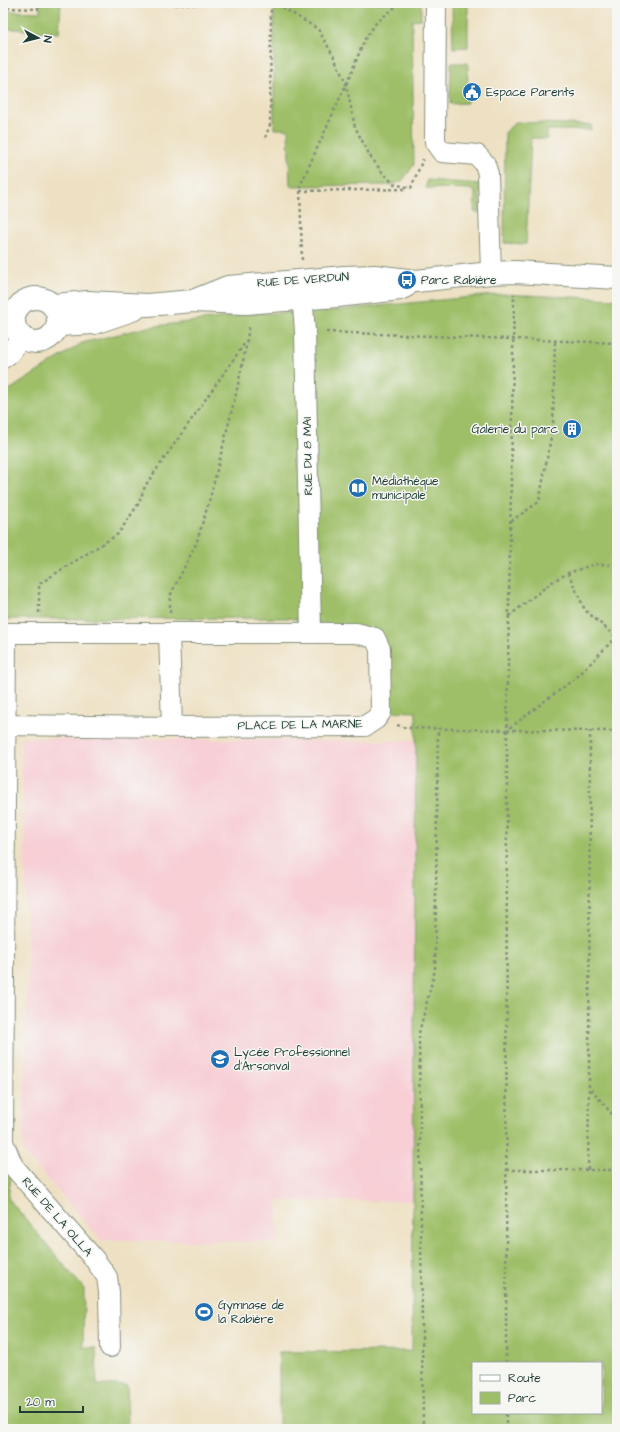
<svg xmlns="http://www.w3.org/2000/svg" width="620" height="1432" viewBox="0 0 620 1432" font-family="'Architects Daughter',sans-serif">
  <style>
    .built { fill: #f7cfd5 }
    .green { fill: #9ebf68; stroke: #5e7e4e; fill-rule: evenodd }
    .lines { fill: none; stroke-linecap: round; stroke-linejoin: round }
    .street-casing { stroke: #868f7c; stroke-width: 22 }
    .secondary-casing { stroke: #868f7c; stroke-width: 24 }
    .path { stroke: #868f7c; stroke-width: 2.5; stroke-dasharray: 3 3; stroke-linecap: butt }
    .street { stroke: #fff; stroke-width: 20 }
    .secondary { stroke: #fff; stroke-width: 22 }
    .labels { text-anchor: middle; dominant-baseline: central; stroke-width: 3; stroke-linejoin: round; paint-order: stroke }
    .poi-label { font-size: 12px; fill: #1f3d34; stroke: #f6f6f2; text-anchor: start }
    .street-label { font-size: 12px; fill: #1f3d34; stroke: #f6f6f2 }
  </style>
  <rect width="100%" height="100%" fill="#f6f6f2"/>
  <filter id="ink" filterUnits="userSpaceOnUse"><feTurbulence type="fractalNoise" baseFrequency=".025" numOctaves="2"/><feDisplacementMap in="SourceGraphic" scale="8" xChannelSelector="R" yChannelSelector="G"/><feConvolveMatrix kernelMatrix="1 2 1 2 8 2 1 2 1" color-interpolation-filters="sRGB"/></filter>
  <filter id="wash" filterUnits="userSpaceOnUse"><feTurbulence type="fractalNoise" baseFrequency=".012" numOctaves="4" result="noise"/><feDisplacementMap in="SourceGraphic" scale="16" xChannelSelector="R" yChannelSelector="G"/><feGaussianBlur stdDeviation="0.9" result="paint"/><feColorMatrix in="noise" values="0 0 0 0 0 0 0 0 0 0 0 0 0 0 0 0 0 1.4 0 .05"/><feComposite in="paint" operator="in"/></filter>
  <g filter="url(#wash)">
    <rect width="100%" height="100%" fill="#eee1c3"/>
    <path class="built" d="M21 738 417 741 413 1201H278V1242L101 1240 23 1151 28 966Z"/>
    <path class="green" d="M40 3H61L59 33 3 28V11L40 12Z
      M274 3H421V19L412 20 414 165 402 181 391 185 290 186 288 129H274Z
      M452 3H468V47L453 48Z
      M451 63H468L467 103 450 104Z
      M515 122 591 125V130H547V139L531 138 526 244 504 243 505 133Z
      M427 180 480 184V213L474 212 475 192 470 189 426 188Z
      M503 294 617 299V1429H279V1352L412 1351 416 712 389 711V653L336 625 288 618 3 619V394L82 343 148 327 251 314 327 311ZM473 1363H601V1413H473Z
      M3 1171 11 1177 8 1198 84 1289 83 1347 96 1348 97 1385H127L128 1429H3Z"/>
  </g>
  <g filter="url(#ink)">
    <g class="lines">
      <g class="street-casing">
        <path id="street" d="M436 3 435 142 442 152 477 155 485 164 488 174 491 273
          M301 282 305 331 311 632
          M3 358 10 353 21 337
          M3 633H6L3 1142 13 1166 95 1260 107 1277 109 1292 110 1347
          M169 633 172 727
          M6 725 172 727 365 726 376 719 381 712 380 649 375 638 356 633H6"/>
      </g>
      <g class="secondary-casing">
        <path id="secondary" d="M14 320a22 22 0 1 1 44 0a22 22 0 1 1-44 0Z
          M193 301 228 287 344 277 375 276 416 281 491 273 515 272 617 278
          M54 305 88 302 147 305 193 301 246 303 337 296 400 289 406 286
          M59 325 94 323 135 309"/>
      </g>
      <path class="path" d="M152 3 153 5 271 4 270 125 265 138
        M3 4 6 8 38 9V3
        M271 4 282 7 318 29 334 57 346 84 355 127 370 156 382 172 394 184 411 188 423 159
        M300 191 408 189
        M302 260 300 186 349 78 365 39 376 23 400 3
        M326 332 617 343
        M511 521 539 502 553 426 555 341
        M568 573 585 610 616 637
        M39 613V584L118 534 139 503 145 486 247 340 249 325
        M170 613V596L196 544 209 502 236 394 247 342
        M509 616 552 582 568 573 595 564 617 565
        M616 637 617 621
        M397 725 407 728 507 730 578 676 617 636
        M507 730 617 731
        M590 730 589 1087 617 1120
        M506 1170H617
        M588 1170 589 1088
        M506 1363 507 730 514 294
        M423 1429 419 1033 435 970 438 728
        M506 1429V1413"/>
      <use href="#street" class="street"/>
      <use href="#secondary" class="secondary"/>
    </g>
  </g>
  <defs>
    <g id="civic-disc" transform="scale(1)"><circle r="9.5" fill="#1f6fb2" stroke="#f6f6f2"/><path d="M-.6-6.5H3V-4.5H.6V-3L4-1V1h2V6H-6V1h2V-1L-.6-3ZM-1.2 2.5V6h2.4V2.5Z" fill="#fff"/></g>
    <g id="bus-disc" transform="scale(1)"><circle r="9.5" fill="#1f6fb2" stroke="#f6f6f2"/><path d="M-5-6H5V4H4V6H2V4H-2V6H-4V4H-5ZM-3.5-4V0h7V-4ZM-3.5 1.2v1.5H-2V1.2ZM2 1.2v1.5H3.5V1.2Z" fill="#fff"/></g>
    <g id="building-disc" transform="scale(1)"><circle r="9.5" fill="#1f6fb2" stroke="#f6f6f2"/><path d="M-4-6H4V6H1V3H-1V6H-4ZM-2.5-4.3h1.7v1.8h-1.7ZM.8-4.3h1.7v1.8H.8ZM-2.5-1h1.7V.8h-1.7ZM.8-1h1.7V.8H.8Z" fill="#fff"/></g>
    <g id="library-disc" transform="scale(1)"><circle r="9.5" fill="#1f6fb2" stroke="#f6f6f2"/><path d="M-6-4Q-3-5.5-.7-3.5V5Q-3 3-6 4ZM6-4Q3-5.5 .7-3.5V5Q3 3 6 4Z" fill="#fff"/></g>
    <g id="school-disc" transform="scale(1)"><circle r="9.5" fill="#1f6fb2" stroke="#f6f6f2"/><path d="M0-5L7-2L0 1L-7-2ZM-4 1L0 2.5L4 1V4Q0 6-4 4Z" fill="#fff"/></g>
    <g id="stadium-disc" transform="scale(1)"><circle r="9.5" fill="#1f6fb2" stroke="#f6f6f2"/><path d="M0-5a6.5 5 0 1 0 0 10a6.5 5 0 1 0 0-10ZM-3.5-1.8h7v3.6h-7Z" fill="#fff"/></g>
  </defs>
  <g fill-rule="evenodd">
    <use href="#civic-disc" x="472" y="92"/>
    <use href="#bus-disc" x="407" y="280"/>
    <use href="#building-disc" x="572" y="429"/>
    <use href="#library-disc" x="358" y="488"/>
    <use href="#school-disc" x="220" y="1059"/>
    <use href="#stadium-disc" x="204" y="1312"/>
  </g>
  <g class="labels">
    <g class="poi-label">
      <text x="486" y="92">Espace Parents</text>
      <text x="421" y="280">Parc Rabière</text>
      <text x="558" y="429" text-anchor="end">Galerie du parc</text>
      <text x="372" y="481">Médiathèque<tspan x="372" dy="14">municipale</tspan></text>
      <text x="234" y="1052">Lycée Professionnel<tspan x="234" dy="14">d'Arsonval</tspan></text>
      <text x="218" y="1305">Gymnase de<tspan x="218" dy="14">la Rabière</tspan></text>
    </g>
    <g class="street-label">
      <text transform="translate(303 280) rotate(-4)">RUE DE VERDUN</text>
      <text transform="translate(308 456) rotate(-91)">RUE DU 8 MAI</text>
      <text transform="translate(300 725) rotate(-1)">PLACE DE LA MARNE</text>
      <text transform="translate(57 1217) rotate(49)">RUE DE LA OLLA</text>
    </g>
  </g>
  <rect width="620" height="1432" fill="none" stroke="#f6f6f2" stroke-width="16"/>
  <rect x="472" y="1362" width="130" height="52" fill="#f6f6f2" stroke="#a0aca6"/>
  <rect x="480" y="1375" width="20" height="6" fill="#ffffff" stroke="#a0aca6"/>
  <text x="508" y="1382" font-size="12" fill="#1f3d34">Route</text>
  <rect x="480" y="1392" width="20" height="12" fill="#9ebf68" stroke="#a0aca6"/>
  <text x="508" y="1402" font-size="12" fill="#1f3d34">Parc</text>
  <g transform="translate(38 38) rotate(97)" stroke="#f6f6f2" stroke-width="3" paint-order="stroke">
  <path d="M0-3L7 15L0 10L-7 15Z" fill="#1f3d34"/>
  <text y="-6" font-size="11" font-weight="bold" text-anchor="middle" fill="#1f3d34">N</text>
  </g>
  <path d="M20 1406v6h63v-6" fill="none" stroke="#1f3d34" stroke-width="2"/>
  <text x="26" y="1406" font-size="12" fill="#1f3d34" stroke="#f6f6f2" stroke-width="3" paint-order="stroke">20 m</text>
</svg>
